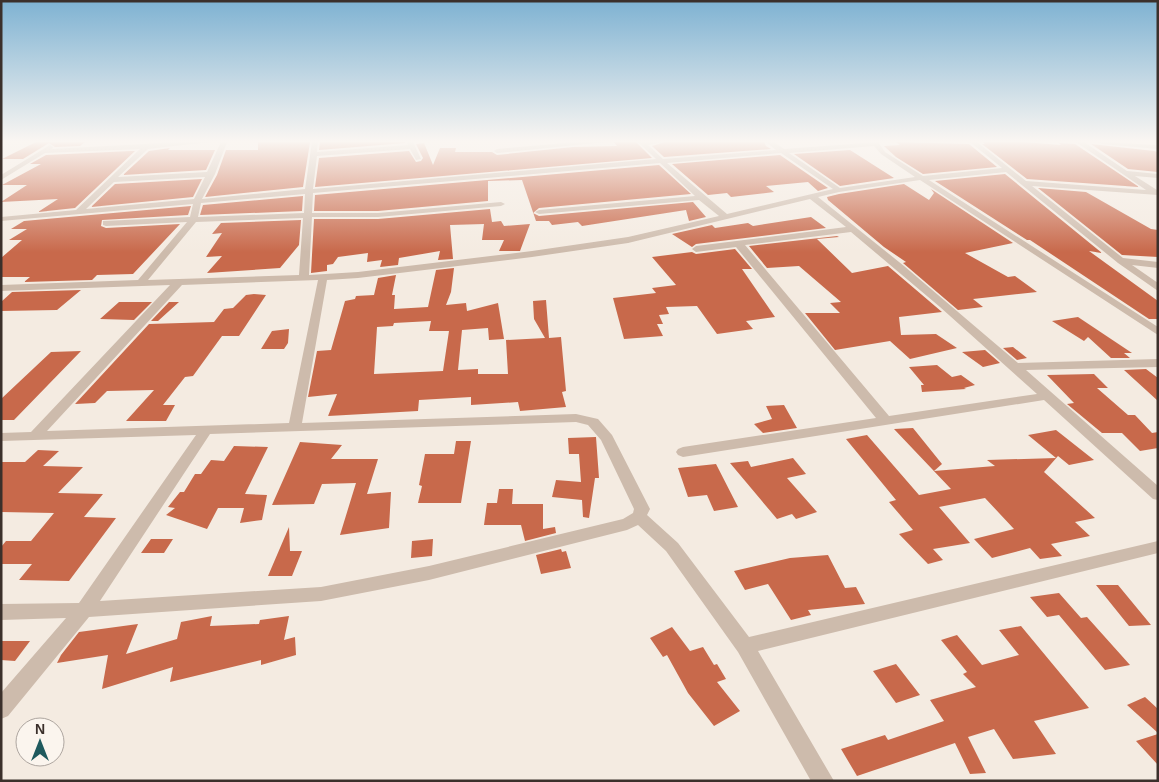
<svg xmlns="http://www.w3.org/2000/svg" width="1159" height="782" viewBox="0 0 1159 782" font-family="Arial,sans-serif">
  <style>
    .building { fill: #c8694b; fill-rule: evenodd }
    .lines { fill: none; stroke-linecap: round; stroke-linejoin: round }
    .minor { fill: #cdbbac; fill-rule: evenodd }
  </style>
  <rect width="100%" height="100%" fill="#f4ebe1"/>
  <path class="building" d="M36 142H85L80 146 55 147 49 143 23 159H2Z
    M258 142H310L303 187 205 197 217 175 226 150H258Z
    M320 142H405V143L319 150Z
    M614 142H636L652 158 315 187 319 158 409 151 416 162 421 161 423 158 416 144 424 143 433 165 440 148H456L455 152H492L497 155 573 147 617 146Z
    M665 142H764L766 146 771 149 664 157 652 146Z
    M896 142 969 144 997 167 923 174 896 157 884 146 900 145Z
    M983 142H1023L1061 145 1059 143 1075 144 1139 187 1027 179 982 144H985Z
    M1091 144 1154 151 1158 152V172L1128 169Z
    M170 148 168 150H215L206 170 123 175 149 151Z
    M850 150 894 178 840 186 794 154Z
    M131 151H135L75 208 38 212 58 199 1 202 27 185H2L41 164H30L46 155Z
    M780 155 828 188 818 191 808 182 766 186 774 192 731 197 727 193 708 195 672 164Z
    M659 165 691 194 539 208 533 213 539 216 693 202 706 217 689 221 686 210 582 226 578 222 552 225 549 221H536L522 180 488 181V201L378 211H314L315 195Z
    M1005 174 1102 253 1089 251 1158 301V319H1149L1030 240H1027L935 181Z
    M202 179 193 197 91 207 115 184Z
    M904 184 929 200 934 193 931 189 1013 243 965 253 1008 277 1015 276 1037 292 973 299 983 307 958 310 903 263 906 262 884 247 828 200 827 197 839 194Z
    M1038 188 1086 192 1151 229 1158 230V257L1122 255Z
    M303 196 302 211 200 215 203 205Z
    M191 206 188 215 102 220 101 226 106 228 180 224 133 274 97 275 92 280 24 282 30 277H1V258L22 240H9L27 229H11L24 221Z
    M490 209 492 222 501 221 504 226 530 224 520 251H499L504 240H482L484 224 450 225 453 259 438 260 440 251 399 258 398 265 380 267 382 260 367 262 368 253 338 257 333 264 327 265V271L311 273 314 219H378Z
    M811 217 826 228 696 244 692 247 672 234 712 225 715 228 748 223 753 226Z
    M301 220 299 245 280 268 207 273 222 256 206 257 222 233 212 234 221 223Z
    M837 236 839 237 817 239 852 273 888 266 942 312 899 317 901 335 936 334 957 348 910 359 890 341 835 350 805 313H840L830 303 841 302 799 266 767 268 749 246Z
    M735 249 752 269H742L775 317 746 321 753 329 717 334 697 306 666 307 669 314 659 315 663 324H657L663 336 624 339 613 298 656 293 652 288 676 285 652 257 692 252 696 254Z
    M454 268 451 292 446 305 466 303 467 311 498 303 504 339 489 340 488 328 462 330 458 370 478 369V374H508L506 340 545 338 534 319 533 301 546 300 549 338 561 337 566 391 562 392 566 407 520 411 518 402 471 405V397L419 400 418 411 328 416 337 394 308 397 317 351 331 350 345 301 355 299 356 296 374 295 378 278 396 275 392 295H395L394 309 428 307 436 270ZM431 321 429 331H449L443 371 374 374 377 327 393 326 394 323Z
    M81 290 57 310 1 311V302L12 292Z
    M254 294 266 295 239 336H222L193 376 185 377 163 405H175L166 421H126L154 390 107 391 95 403 75 404 149 324 214 322 224 309 233 308 246 295Z
    M119 302H152L134 320 100 319Z
    M169 302H179L158 321H151Z
    M1078 317 1132 353H1124L1130 358H1111L1088 337 1084 341 1052 321Z
    M289 329 288 343 284 349H261L272 331Z
    M1013 347 1027 358 1017 360 1003 348Z
    M985 350 1000 363 983 367 962 352Z
    M81 351 14 420H1V399L51 352Z
    M937 365 952 377 961 375 975 385 964 388 966 389 922 392 921 385H924L909 367Z
    M1146 369 1158 378V401L1124 370Z
    M1094 374 1108 388H1097L1128 415H1135L1152 433 1158 432V448L1140 451 1122 433H1102L1067 404 1074 403 1047 375Z
    M784 405 797 428 763 433 754 424 772 419 766 406Z
    M913 428 942 464 934 471 995 466 987 460 1056 458 1028 435 1056 430 1094 460 1069 465 1058 456 1044 472 1095 518 1075 522 1090 536 1051 544 1062 556 1040 559 1030 548 992 558 974 539 1014 529 985 498 939 507 970 543 933 549 943 560 928 564 899 534 913 530 889 502 896 500 846 439 867 435 919 495 951 489 894 429Z
    M596 437 599 478H595L589 518 583 517 582 500 552 497 556 480 581 482 579 454H569L568 438Z
    M456 441H471L461 503H418L422 486 419 485 425 454H454Z
    M300 442 342 445 331 459H378L367 494 391 492 389 528 340 535 356 483 322 484 314 504 272 505Z
    M234 446 268 447 245 494 267 495 262 520 240 523 244 508H218L207 529 166 515 175 508 168 507 180 492H184L195 474H201L211 460 224 461Z
    M38 450 59 451 43 466 83 467 58 493 103 494 84 517 116 518 69 581 19 580 32 564H1V547L6 541H31L54 513 1 512V462H25Z
    M793 458 806 474 787 478 817 512 796 519 792 514 777 519 730 463 748 461 751 467Z
    M716 464 738 507 714 511 707 495 688 497 678 468Z
    M499 489H513L512 504H543V529L555 527 556 533 525 541 521 525H484L487 503H497Z
    M289 527 290 551H302L292 576H268Z
    M151 539H173L164 553H141Z
    M433 539 432 556 411 558 412 541Z
    M561 549 562 552 566 551 571 568 541 574 536 555Z
    M828 555 845 588 856 587 865 604 808 610 811 615 791 620 768 584 745 590 734 571 790 558Z
    M1096 585H1118L1151 625 1129 626Z
    M1059 593 1081 618 1087 617 1130 665 1105 670 1059 615 1047 617 1030 597Z
    M212 616 210 626 259 624 260 620 289 616 284 640 295 637 296 655 261 665V660L170 682 173 667 102 689 108 655 57 663 61 655 79 632 138 624 126 654 177 639 181 622Z
    M1021 626 1089 708 1034 721 1056 754 1013 759 994 729 968 737 986 773 970 774 955 743 857 776 841 749 885 735 888 740 944 721 930 700 976 687 963 674 967 672 941 640 957 635 982 665 1019 655 999 630Z
    M672 627 690 651 703 647 714 665 717 664 726 679 717 682 740 711 714 726 688 693 667 655 663 657 650 638Z
    M1 641H30L15 661 1 660Z
    M896 664 920 695 896 703 873 671Z
    M1145 697 1158 709V733L1127 705Z
    M1158 734V765L1136 741Z"/>
  <g class="lines">
    <path class="minor" d="M179 142H209L148 149 118 177 207 172 221 142H227L215 174 202 199 305 189 312 142H318L317 152 408 145 407 142H413L421 159 416 160 410 149 317 156 313 189 656 159 638 142H663L648 145 663 159 776 150 766 142H774L784 149 878 142 885 152 923 176 1002 168 970 142H977L1026 181 1146 190 1076 142H1084L1127 171 1158 174V178L1135 176 1157 190 1158 195 1032 186 1123 258 1158 262V268L1132 265 1158 283V291L1118 263 1006 172 929 180 1158 327V335L920 180 839 192 818 197 904 266 1018 363 1158 359V367L1026 370 1158 486V500L1153 499 1044 400 683 457 678 455 676 452 678 449 683 447 876 418 736 247 696 252 692 249 696 246 846 227 810 199 628 243 532 257 358 278 327 280 302 423 576 414 598 419 612 435 650 509 647 515 678 543 749 637 1158 541V553L758 651 834 781H811L738 652 666 551 638 525 627 530 429 580 321 601 89 617 8 716 1 719V693L66 618 1 620V604L79 603 196 435 1 441V433L31 432 170 285 1 291V285L138 280 187 222 106 226 103 225V221L190 217 193 204 1 221V217L76 210 140 149 45 153 1 180V175L50 145 53 147 52 149ZM874 146 881 154 915 177 840 188 789 153ZM781 153 833 189 727 214 667 163ZM660 163 695 196 539 210 535 212 539 214 699 200 719 216 628 237 532 251 358 272 309 275 312 217H378L501 206 505 204 501 202 378 213H312L313 193ZM205 177 194 199 86 209 114 182ZM305 194 304 213 198 217 201 203ZM303 218 299 275 148 280 196 222ZM851 232 940 307 1037 394 889 416 745 245ZM318 280 289 423 47 431 182 285ZM576 422 588 425 601 440 634 509 633 513 623 519 429 566 321 587 100 601 210 434Z
      M576 142H605L497 153 494 151 497 149Z
      M1099 142 1158 145V149L1102 144Z"/>
  </g>
  <linearGradient id="sky" x2="0" y2="1"><stop stop-color="#7eb2d2"/><stop offset="0.56" stop-color="#faf6f2"/><stop offset="1" stop-color="#faf6f2" stop-opacity="0"/></linearGradient>
  <rect width="1159" height="252" fill="url(#sky)"/>
  <rect width="1159" height="782" fill="none" stroke="#3b302b" stroke-width="5"/>
  <g transform="translate(40 742)"><circle r="24" fill="#fbf5ee" stroke="#aea6a0"/>
  <path d="M0-4L9 19L0 12L-9 19Z" fill="#1f5a5e"/>
  <text y="-8" font-size="14" font-weight="bold" text-anchor="middle" fill="#3b302b">N</text>
  </g>
</svg>
